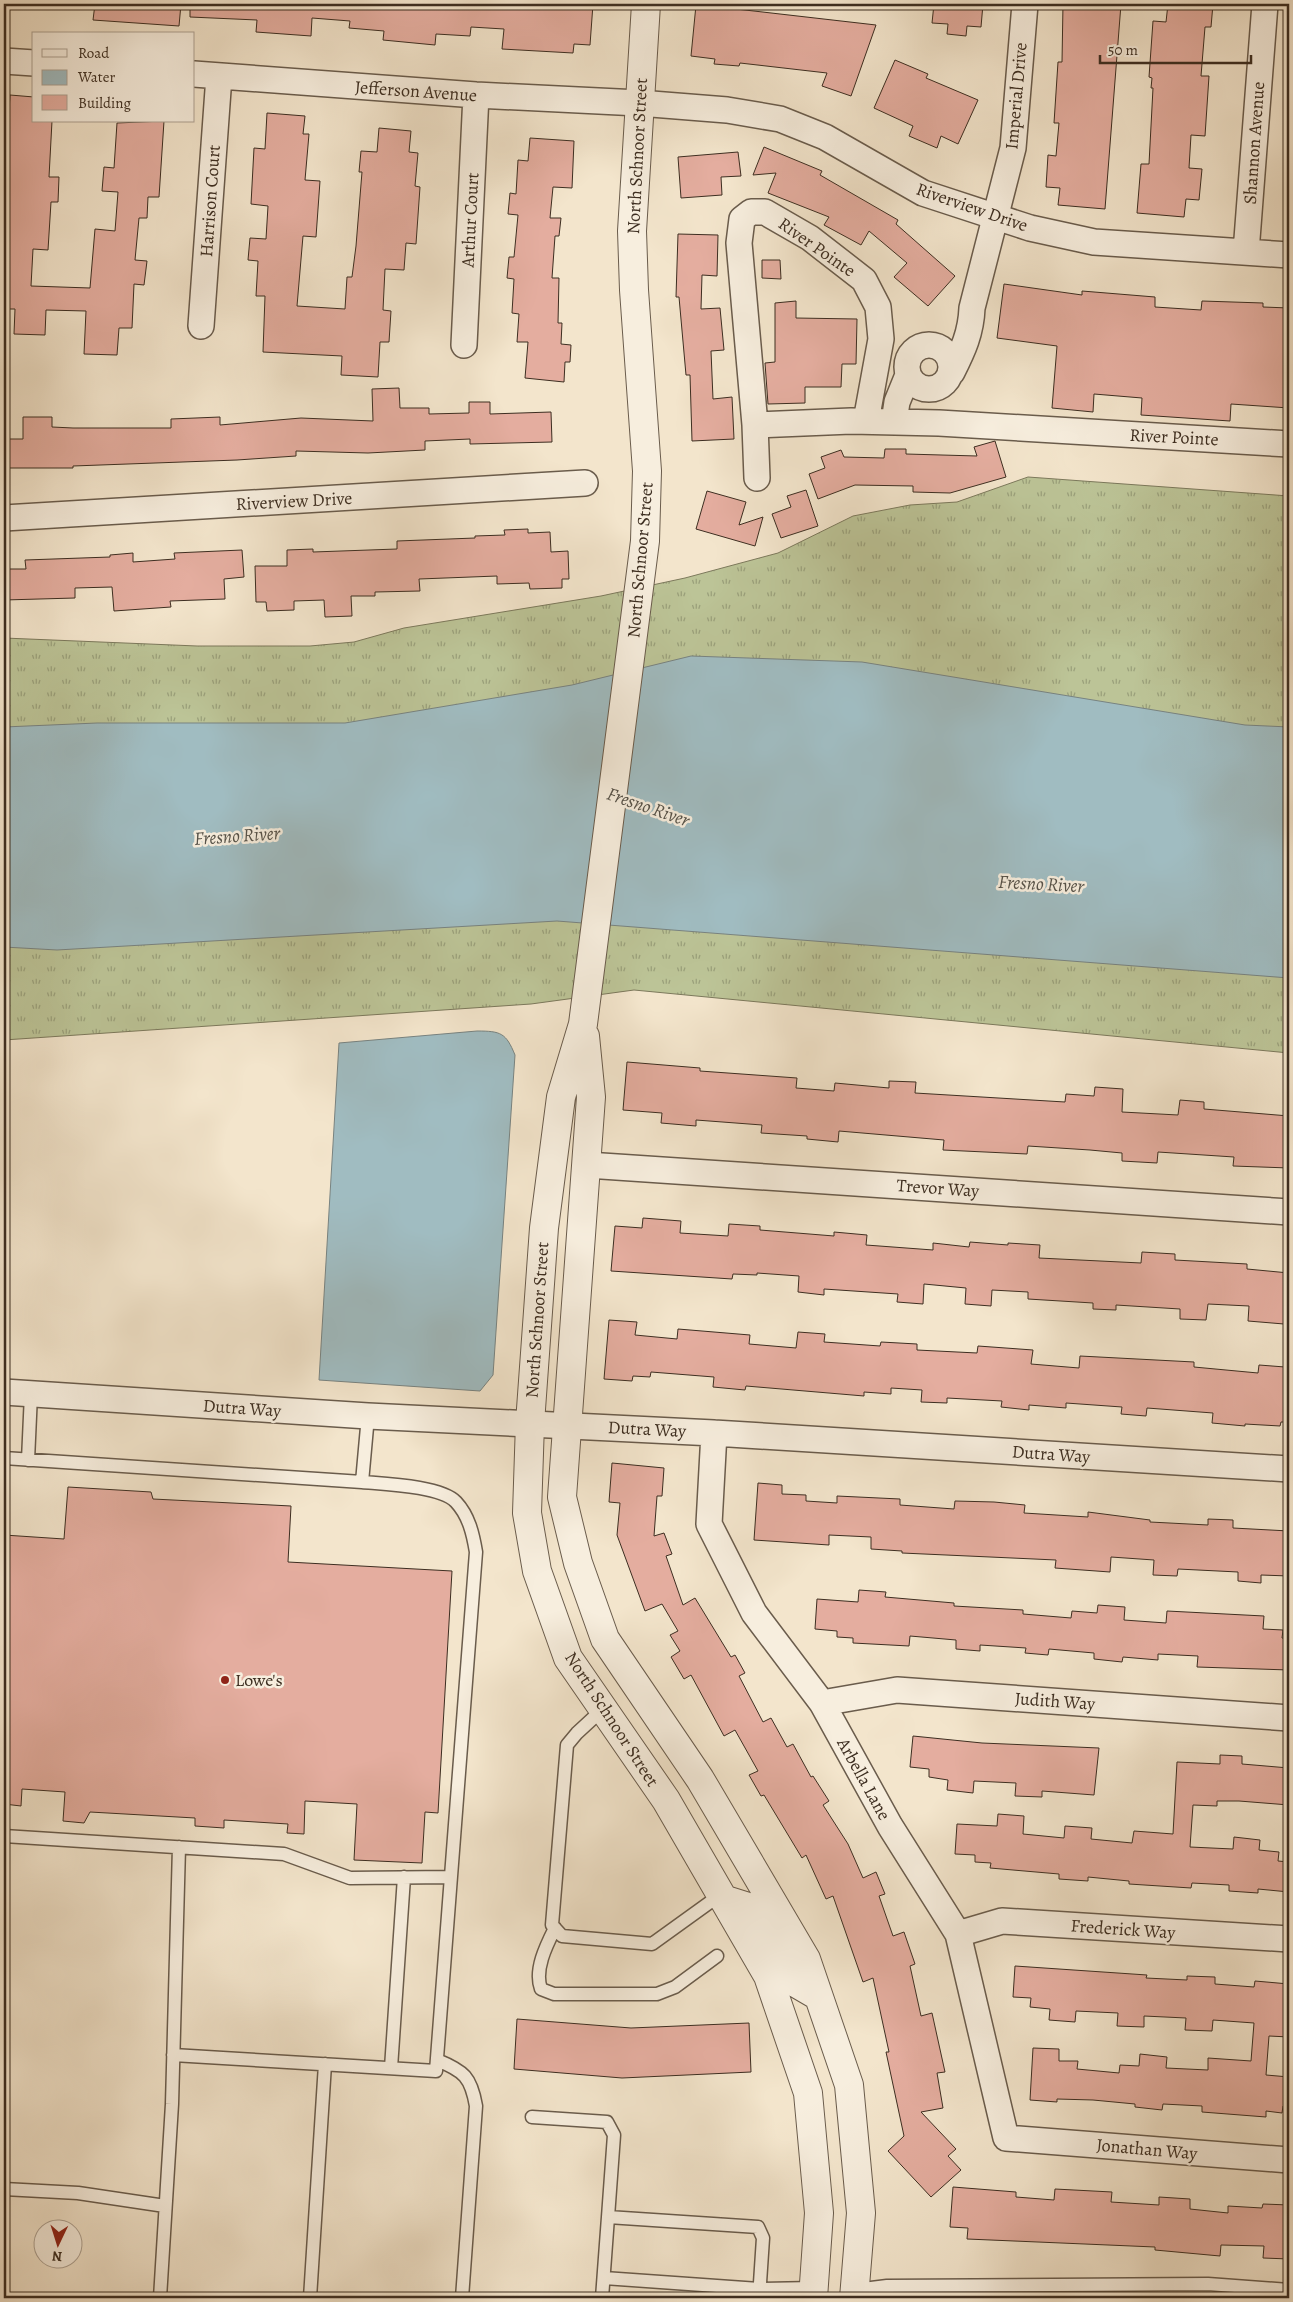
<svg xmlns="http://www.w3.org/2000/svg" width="1293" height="2302" viewBox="0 0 1293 2302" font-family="Alegreya,serif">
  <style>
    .grass { fill: url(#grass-tufts); stroke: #7c795c }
    .water { fill: #a0bcc1; stroke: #788381 }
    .building { fill: #e4ad9f; stroke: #3d2e21 }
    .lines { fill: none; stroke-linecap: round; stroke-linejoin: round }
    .service-casing { stroke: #6a5c4c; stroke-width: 15 }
    .minor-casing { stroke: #6a5c4c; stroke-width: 28 }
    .tertiary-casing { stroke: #6a5c4c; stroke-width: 30 }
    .service { stroke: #f7eede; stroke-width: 12 }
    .minor { stroke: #f7eede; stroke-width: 25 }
    .tertiary { stroke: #f7eede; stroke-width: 28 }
    .poi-dot { fill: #8f2418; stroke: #f7eede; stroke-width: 2 }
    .labels { text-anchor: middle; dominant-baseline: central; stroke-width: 5; stroke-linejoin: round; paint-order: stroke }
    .street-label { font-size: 18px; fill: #3d2e21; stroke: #f7eede }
    .poi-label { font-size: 18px; fill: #3d2e21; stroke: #f7eede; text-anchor: start }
    .water-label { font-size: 19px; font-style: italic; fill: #565249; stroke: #f7eede }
  </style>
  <defs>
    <pattern id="grass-tufts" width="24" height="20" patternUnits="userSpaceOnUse" patternTransform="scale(1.25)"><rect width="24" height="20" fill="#bcc497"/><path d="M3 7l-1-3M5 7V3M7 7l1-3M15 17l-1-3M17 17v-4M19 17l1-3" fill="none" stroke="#9aa07b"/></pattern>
  </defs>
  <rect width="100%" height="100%" fill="#f3e5cc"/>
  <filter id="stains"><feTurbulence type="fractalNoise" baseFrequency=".004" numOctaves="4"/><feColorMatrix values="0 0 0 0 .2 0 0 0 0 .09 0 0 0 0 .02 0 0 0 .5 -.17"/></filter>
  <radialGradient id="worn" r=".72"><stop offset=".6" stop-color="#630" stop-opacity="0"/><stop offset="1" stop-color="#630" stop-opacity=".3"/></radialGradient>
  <path class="grass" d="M1028 477 1289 496V1053L634 990 531 1004 4 1040V638L197 646H310L354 642 404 628 601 596 685 578 778 553 853 516 910 505 957 502Z"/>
  <path class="water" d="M691 656 862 662 1245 725 1289 727V978L557 921 57 950 4 947V727L97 723H345L572 685Z
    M477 1031C501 1031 506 1033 515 1055L493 1375 480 1391 319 1380 339 1043Z"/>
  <path class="building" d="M95 4H181L179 26 93 20Z
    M190 4H593L590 45 574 44 573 53 502 49 504 29 471 27 470 36 436 34 435 45 383 40 384 31 349 28 350 21 312 18 311 36 256 32 257 20 190 17Z
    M934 4H983L981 27 967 26 966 36 947 34 948 24 932 23Z
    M1063 4H1121L1105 209 1058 205 1060 188 1046 187 1048 155 1056 156 1059 123H1054L1058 62H1062Z
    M1168 4H1213L1211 27H1205L1201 76H1209L1205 136 1191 135 1189 168 1202 169 1199 200 1186 199 1184 217 1137 213 1141 164H1149L1153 88H1151L1152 78 1149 77 1153 21 1166 22Z
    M696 5 745 10 876 25 851 96 822 86 827 73 740 63 739 66 714 64 715 59 691 56Z
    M895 60 928 74 926 78 978 100 958 144 941 136 937 148 909 136 913 126 874 108Z
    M10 95 34 97V121H52L49 177H59L58 202H51L48 250 33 249 31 286 90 288 95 229 115 231 118 192 102 191 104 167 114 168 117 123 164 121 159 197H148L147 218H139L135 260 147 261 144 285 134 284 132 328H119L117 355 84 354 86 311 46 310 45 335 14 334 15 309H5L6 272H4V127H8Z
    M267 113 305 116 303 134H309L305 180 320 181 316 237 303 236 297 306 345 309 347 277H352L356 246 362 172H359L361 151 377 152 379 128 411 131 409 152 418 153 415 186 420 187 416 244 406 243 404 270 385 269 383 310 391 311 389 342H380L378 377 341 375 342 356 263 352 265 296H256L258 261 248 260 250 238 266 239 268 206 251 204 254 148 265 149Z
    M530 138 574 141 572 188 553 187 550 218H561L559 236H555L552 278H559L558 323H562L561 344 571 345 570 362H565L564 382 525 378 528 342H517L519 314 512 313 514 279 507 278 509 257H514L518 215 508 214 510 193 516 194 518 160 528 161Z
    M764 147 822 171 820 175 898 220 896 224 955 276 928 306 894 277 907 263 869 231 861 245 824 225 829 217 768 193 776 173 753 175Z
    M738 152 741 176 721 177 722 195 681 198 678 157Z
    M678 234 718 235 717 276 702 275 701 309 720 308 724 350 711 351 713 399 732 397 734 439 692 441 690 375H686L679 297H676Z
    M762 260H780L781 279 762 278Z
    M1004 284 1082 295V291L1155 297V307L1201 310 1202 301 1263 303V307L1289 308 1285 383H1289V408L1231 404 1230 421 1141 415 1142 398 1094 394 1093 412 1052 408 1057 346 997 338Z
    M796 301V318L857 319 856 364H842L841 387H805V403L768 404 765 363 775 362V303Z
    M399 388 400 408H429V414L469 413V402H490V414L551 412 552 442 470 444V439L425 441V450L368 453 296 451V456L237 460 73 466V468H4V439H23V417H52V427L73 428H171V419L220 417V425L301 418 373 421 372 389Z
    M995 441 1006 477 950 493 913 492V486L855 485 818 499 809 474 825 468 821 457 841 450 844 457 884 458 885 449H906V454L977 456 974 447Z
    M806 490 818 526 781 538 772 514 791 507 787 496Z
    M707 491 746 502 739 525 763 517 755 546 696 529Z
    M528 529V533L550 532 551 552 568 551 569 579H562V588L530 589 529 583 497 584V576L419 579 420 591 375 592V596H351L352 616 325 617 324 600 294 601V610L267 611 266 602H256L255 566H287V550L313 549V552L397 549V541L475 538V536L505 535 504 530Z
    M242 550 244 577 224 579 225 599 170 601 171 607 114 611 112 587 75 588V598L4 600V569H26L25 560 110 557V555L133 553V562L175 559 174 553Z
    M627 1062 700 1068V1071L797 1078 796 1088 834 1091 835 1083 889 1088V1081L916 1082 915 1093 1065 1102 1066 1094 1094 1096 1095 1087 1123 1089 1122 1112 1178 1115 1180 1100 1204 1102V1109L1289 1116V1168L1233 1166 1234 1157 1158 1152 1157 1163 1122 1161V1153L1090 1150 1028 1146 1027 1154 943 1150 944 1140 839 1131 838 1142 807 1139V1136L761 1133 762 1125 696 1120V1126L661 1123 662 1113 623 1110Z
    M643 1218 681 1221 680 1233 728 1236 729 1224 760 1226V1230L834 1236V1232L867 1235 866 1245 933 1250V1243L969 1247 970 1242 1008 1245V1243L1040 1245 1039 1258 1141 1263 1142 1252 1175 1254V1260L1247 1264V1269L1289 1273V1319H1284V1324L1248 1321 1249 1306 1208 1304 1206 1320 1180 1319V1309L1116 1305V1310L1093 1309V1303L1028 1299V1292L992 1290 991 1306 965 1304 966 1288 924 1284 923 1304 897 1302 898 1294 824 1289V1295L798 1292 799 1276 757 1273V1275L733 1274 732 1279 611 1271 615 1226 642 1228Z
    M609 1320 637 1322 635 1335 677 1339 678 1329 750 1335 749 1344 796 1348 798 1332 825 1334 824 1342 880 1346 881 1342 917 1344V1350L977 1353 978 1346 1033 1350 1031 1364 1079 1368 1080 1356 1194 1362V1367L1258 1373 1259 1365 1285 1367 1284 1381H1289V1422H1281L1280 1426 1245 1424V1426L1212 1423 1213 1413 1147 1408 1146 1416 1121 1414 1122 1407 1066 1403V1408L1029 1405V1410L1001 1407 1002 1401 947 1398V1403L921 1402 922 1390 891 1388V1394L864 1392V1396L746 1386 745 1390 713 1387 714 1377 651 1372 650 1377 633 1376 632 1381 604 1379Z
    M612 1463 664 1468 662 1496H657L654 1536 664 1533 672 1554 666 1556 683 1605 695 1598 731 1657 735 1655 745 1673 739 1676 763 1722 771 1718 787 1747 793 1744 811 1777 813 1776 829 1801 823 1805 848 1844 863 1878 876 1872 885 1894 879 1896 893 1936 904 1932 915 1964 910 1966 921 2016 932 2013 945 2072 937 2073 943 2108 921 2112 956 2149 948 2156 961 2170 931 2197 888 2151 904 2136 886 2052H889L873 1978 863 1982 833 1896 826 1899 806 1855 802 1858 764 1795 761 1796 749 1775 758 1771 735 1730 724 1736 691 1675 684 1679 671 1657 680 1651 670 1635 678 1631 662 1604 645 1611 617 1535 620 1503 609 1502Z
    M758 1483 782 1485V1494L806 1495V1501L837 1503V1496L900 1499V1505L954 1509 955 1501 994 1502 1025 1505 1024 1513 1088 1517V1512L1150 1520V1522L1208 1525V1519L1233 1520V1528L1289 1531V1576L1261 1575V1583L1238 1581V1572L1178 1569 1177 1576 1153 1575 1154 1560 1111 1557 1110 1572 1055 1568 1056 1560 902 1553V1551L871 1549V1537L829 1535V1545L754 1540Z
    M68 1487 151 1492 153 1499 291 1506 288 1562 452 1571 438 1813 425 1812 422 1863 354 1860 357 1804 305 1801 304 1834 287 1833 288 1824 224 1820V1828L195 1826V1818L90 1812 84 1823 63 1821 65 1792 22 1789 21 1806 4 1804V1535L64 1539Z
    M859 1590 886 1592 885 1597 954 1603V1606L1023 1610V1614L1071 1618 1072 1611 1097 1613 1098 1605 1125 1607 1124 1620 1166 1623 1167 1611 1264 1616 1263 1629 1283 1630 1282 1638 1289 1639V1670L1197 1667 1198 1656 1158 1654V1660L1123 1657 1122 1662 1094 1659V1653L1049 1649 1048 1655 1025 1653 1026 1648 980 1645V1651L956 1649V1640L910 1636 909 1646 853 1643V1638L837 1637V1631L815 1629 817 1599 858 1602Z
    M913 1736 982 1743 1099 1748 1094 1795 1042 1791V1797L1015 1796 1016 1783 974 1781 973 1793 947 1790 948 1780 929 1777V1769L910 1767Z
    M1220 1755 1242 1756V1764L1289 1768V1805L1239 1801H1217V1806L1193 1805 1190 1847 1233 1849 1234 1837 1260 1840 1259 1850 1279 1852 1278 1861 1289 1862V1892L1258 1889V1893L1229 1891V1885L1192 1883 1191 1888 1129 1884V1881L1088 1877V1881L1059 1879V1874L990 1868 991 1863 975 1862V1855L955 1854 957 1824 997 1826 998 1814 1024 1816 1023 1834 1064 1838 1065 1826 1092 1828 1091 1839 1132 1843 1134 1831 1173 1834 1177 1762 1220 1764Z
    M1015 1966 1147 1975 1146 1978 1187 1980V1976L1215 1977V1984L1254 1987 1255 1981 1289 1984V2037L1269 2036 1266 2075 1289 2077V2107L1283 2106 1282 2113 1266 2111V2117L1202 2112V2106L1163 2104 1162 2110 1135 2107V2104L1093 2100 1057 2099V2102L1030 2100 1033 2048 1059 2049V2061H1078L1077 2069 1119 2073 1120 2065 1139 2066 1140 2054 1167 2057 1166 2068 1208 2070V2058L1251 2061 1254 2023 1213 2020 1212 2031 1185 2030 1186 2018 1144 2016V2027L1117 2026 1118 2013 1076 2011 1075 2022 1049 2020 1050 2009 1030 2007 1031 1998 1013 1997Z
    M517 2019 631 2028 749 2023 751 2072 622 2078 514 2069Z
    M953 2187 1016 2192V2197L1054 2200 1055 2189 1112 2192 1111 2202 1159 2205V2197L1190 2199V2209L1228 2213V2206L1262 2208 1263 2204 1289 2205V2259L1263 2258 1264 2246 1221 2245 1220 2256 1155 2250V2247L967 2239 968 2228 950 2227Z"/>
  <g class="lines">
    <g class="service-casing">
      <path id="service" d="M4 1458 362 1482C384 1484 441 1486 456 1502 469 1516 473 1534 476 1552L436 2071 173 2055
        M28 1460 31 1394
        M362 1482 368 1416
        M603 1709 577 1733 567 1745 552 1925 562 1936 652 1944 720 1895
        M4 1836 284 1854 350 1878 451 1877
        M555 1928C546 1946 534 1970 541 1989L554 1994H657L675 1987 717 1956
        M437 2060C464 2071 471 2077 476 2106L462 2298
        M391 2068 404 1877
        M532 2117 607 2122 614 2135 608 2217 758 2227 763 2238 759 2298
        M4 2189 78 2193 165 2206
        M604 2278 759 2289 814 2288
        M855 2290 887 2286 1208 2284 1289 2290
        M160 2298 172 2104 179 1847
        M310 2298 325 2064
        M602 2298 608 2217"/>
    </g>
    <g class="minor-casing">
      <path id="minor" d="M4 61 34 63
        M194 74 476 95 639 103 727 110 780 119 825 137 923 193 1030 228 1094 242 1289 255
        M1246 252 1265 4
        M201 326 219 76
        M907 367a22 22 0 1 1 44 0a22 22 0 1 1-44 0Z
        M464 345 476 95
        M952 372C963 350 971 333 972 308L1013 148 1025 4
        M894 422 897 402 908 375
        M755 425 851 421 939 423 1289 444
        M757 478 755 425 739 243 742 219 751 212H765L810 238 864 280 878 307 881 339 866 421
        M4 518 585 483
        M587 1165 1289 1212
        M4 1392 368 1416 714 1433 1289 1469
        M714 1433 709 1524 754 1613 822 1703 890 1826 958 1934 1006 2138 1289 2160
        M822 1703 897 1690 1289 1718
        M958 1934 1002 1921 1289 1939"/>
    </g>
    <g class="tertiary-casing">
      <path id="tertiary" d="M646 4 632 231 634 290 647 471 645 541 583 1024 561 1097 544 1228 530 1423 527 1513 537 1571 568 1658 666 1800 768 1976 808 2093 819 2213 813 2298
        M585 1036 591 1097 562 1497 578 1563 605 1639 700 1779 806 1959 849 2085 861 2213 854 2298
        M723 1899 758 1910 794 1982 818 1996"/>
    </g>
    <use href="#service" class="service"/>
    <use href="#minor" class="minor"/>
    <use href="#tertiary" class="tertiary"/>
  </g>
  <circle class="poi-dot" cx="225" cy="1680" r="5"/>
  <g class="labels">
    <g class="street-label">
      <text transform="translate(416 91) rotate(4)">Jefferson Avenue</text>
      <text transform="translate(1016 96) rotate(-85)">Imperial Drive</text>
      <text transform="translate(1254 143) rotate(-86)">Shannon Avenue</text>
      <text transform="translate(637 156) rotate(-87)">North Schnoor Street</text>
      <text transform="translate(210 201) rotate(-86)">Harrison Court</text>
      <text transform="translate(972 207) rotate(19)">Riverview Drive</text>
      <text transform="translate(470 220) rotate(-87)">Arthur Court</text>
      <text transform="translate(817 247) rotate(35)">River Pointe</text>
      <text transform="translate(1174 437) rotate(3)">River Pointe</text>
      <text transform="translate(294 501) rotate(-3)">Riverview Drive</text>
      <text transform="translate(640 560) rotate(-85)">North Schnoor Street</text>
      <text transform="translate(938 1188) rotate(4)">Trevor Way</text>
      <text transform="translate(537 1320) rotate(-86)">North Schnoor Street</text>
      <text transform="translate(242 1408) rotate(4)">Dutra Way</text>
      <text transform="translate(647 1429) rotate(3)">Dutra Way</text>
      <text transform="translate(1051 1454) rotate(4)">Dutra Way</text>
      <text transform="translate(1055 1701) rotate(4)">Judith Way</text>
      <text transform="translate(612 1719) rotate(57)">North Schnoor Street</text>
      <text transform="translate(864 1779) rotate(61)">Arbella Lane</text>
      <text transform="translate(1123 1929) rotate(4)">Frederick Way</text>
      <text transform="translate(1147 2149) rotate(5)">Jonathan Way</text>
    </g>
    <g class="poi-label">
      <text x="235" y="1680">Lowe's</text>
    </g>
    <g class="water-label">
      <text transform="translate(648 807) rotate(19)">Fresno River</text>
      <text transform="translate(237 836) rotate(-4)">Fresno River</text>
      <text transform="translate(1041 884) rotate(3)">Fresno River</text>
    </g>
  </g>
  <rect width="1293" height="2302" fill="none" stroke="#f3e5cc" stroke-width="20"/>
  <rect x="5" y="5" width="1283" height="2292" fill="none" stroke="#3d2e21" stroke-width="2.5"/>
  <rect x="10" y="10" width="1273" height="2282" fill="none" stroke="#3d2e21"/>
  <rect x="32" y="32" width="162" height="90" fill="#f7eede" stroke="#ada192"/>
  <rect x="42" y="49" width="25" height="8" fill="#f7eede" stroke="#ada192"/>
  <text x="78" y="58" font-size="15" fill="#3d2e21">Road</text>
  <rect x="42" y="70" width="25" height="15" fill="#a0bcc1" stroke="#ada192"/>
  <text x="78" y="82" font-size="15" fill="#3d2e21">Water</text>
  <rect x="42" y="95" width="25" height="15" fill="#e4ad9f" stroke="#ada192"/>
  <text x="78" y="108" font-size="15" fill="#3d2e21">Building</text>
  <g transform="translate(58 2244) rotate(184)"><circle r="24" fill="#f7eede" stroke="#ada192"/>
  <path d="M0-4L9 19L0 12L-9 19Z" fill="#8f2418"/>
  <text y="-8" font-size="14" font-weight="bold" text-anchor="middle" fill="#3d2e21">N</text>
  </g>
  <path d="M1100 55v8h151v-8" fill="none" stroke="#3d2e21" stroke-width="2.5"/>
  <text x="1108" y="55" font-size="15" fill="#3d2e21" stroke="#f7eede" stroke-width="4" paint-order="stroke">50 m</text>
  <rect width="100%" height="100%" filter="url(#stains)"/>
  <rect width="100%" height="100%" fill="url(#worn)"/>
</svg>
